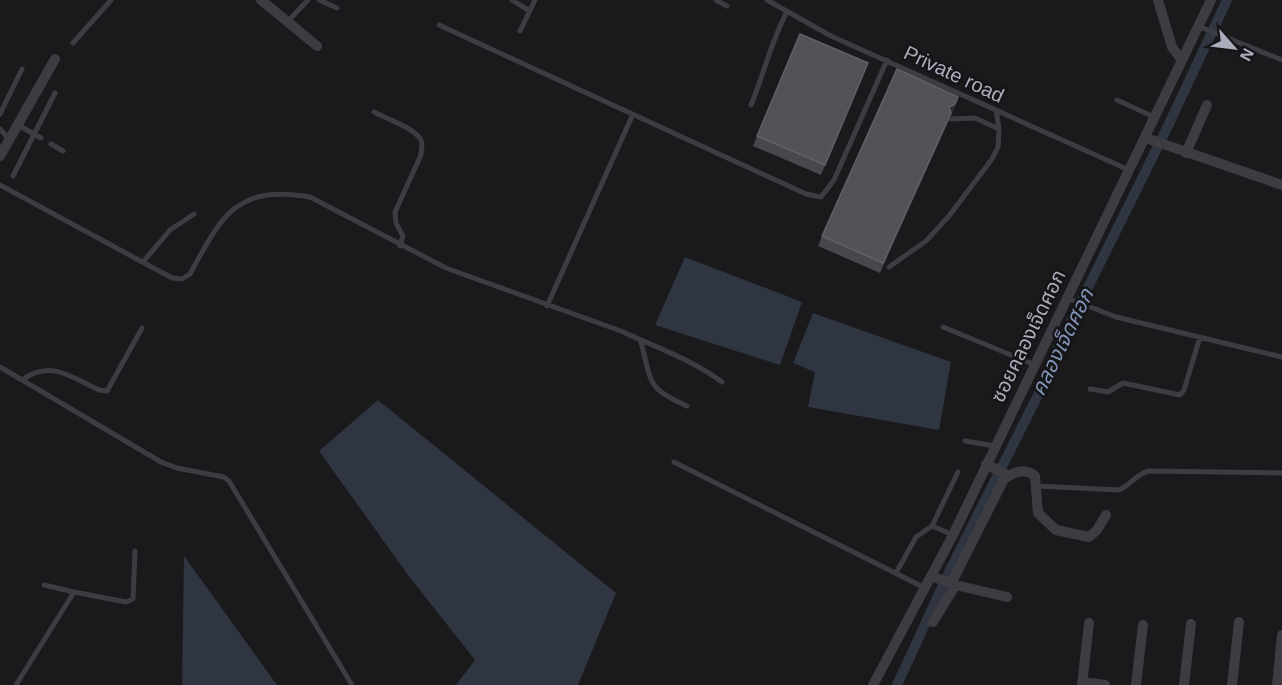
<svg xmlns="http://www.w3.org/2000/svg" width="1282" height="685" viewBox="0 0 1282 685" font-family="Arial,'Noto Sans Thai',sans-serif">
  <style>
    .water { fill: #2f3541 }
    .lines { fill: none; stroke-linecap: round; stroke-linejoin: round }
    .canal { stroke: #2f3541; stroke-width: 10 }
    .service { stroke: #3d3c43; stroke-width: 5 }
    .minor { stroke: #3d3c43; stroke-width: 10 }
    .wall { fill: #47474c }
    .shaded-wall { fill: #303034 }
    .building { fill: #525258; stroke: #606068; stroke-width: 1.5 }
    .labels { text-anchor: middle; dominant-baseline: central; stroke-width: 5; stroke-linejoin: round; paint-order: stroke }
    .street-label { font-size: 20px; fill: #acadbc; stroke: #151517 }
    .water-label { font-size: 21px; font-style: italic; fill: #8293b7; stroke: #151517 }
  </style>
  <rect width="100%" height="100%" fill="#1a1a1c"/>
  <path class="water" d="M685 257 802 302 780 365 655 325Z
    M813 313 951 362 939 430 808 407 815 372 793 363Z
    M378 400 616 593 578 685H456L475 660 408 575 319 451Z
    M184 556 277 685H182Z"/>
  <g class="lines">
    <path class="canal" d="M897 685 950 570 1046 379 1056 352 1167 128 1227 0"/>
    <path class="service" d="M319 0 337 8
      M512 0 530 11
      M716 0 727 6
      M767 0 831 36 1129 170
      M288 21 308 0
      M439 25 806 194 821 197 834 180 887 60
      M1198 26 1282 60
      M520 31 535 0
      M73 43 111 0
      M1117 100 1154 117
      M751 105C764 74 771 41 787 12
      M374 112C387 119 413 127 421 140 423 145 421 151 421 155L395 212 396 223 403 236 400 246
      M0 114 22 69
      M950 119 975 118 999 129
      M18 125 41 138
      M0 129 9 139
      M51 144 63 151
      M13 176 55 93
      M0 185 172 278 182 279 190 274C221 217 236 184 310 197L446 268 621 331C655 347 691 359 722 382
      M143 262 170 230 194 214
      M889 267 926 241 949 216 992 159 998 147 999 129 996 110
      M1067 298 1116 317 1282 357
      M547 306 633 114
      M943 327 1033 364
      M641 342C652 383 646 388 687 406
      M0 367 161 462 177 468 224 477 229 481 352 685
      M22 380C50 359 71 377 99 390L107 391 142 328
      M1090 389 1108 392 1123 383 1180 395 1184 390 1200 337
      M965 441 995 446
      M674 462 925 588
      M1037 486 1119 490C1131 485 1136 474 1149 471L1282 473
      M953 535 932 526 958 472
      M896 573 916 537 932 526
      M44 585 74 592
      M16 685 74 592 126 602 133 599 135 551"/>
    <path class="minor" d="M261 0 317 46
      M1158 0 1172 47 1181 59
      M1146 138 1282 185
      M1186 153 1207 105
      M0 156 55 59
      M986 464 1009 476
      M932 576 951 584 1004 479C1014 472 1024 467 1035 476L1038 513 1056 530 1089 537 1097 530 1106 515
      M951 584 1007 597
      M933 622 955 586
      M1082 682 1105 685
      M873 685 953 535 1211 0
      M1082 685 1089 623
      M1136 685 1143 625
      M1184 685 1191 624
      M1232 685 1239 622
      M1277 685 1282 635"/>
  </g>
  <path class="wall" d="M864 73 821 175 753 146 757 136Z
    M958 97 880 273 818 246 822 236Z"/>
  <path class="shaded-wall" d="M958 97 955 107 880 273 949 107Z"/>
  <path class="building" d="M800 34 868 63 825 165 757 136Z
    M897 69 958 97 955 104 949 107 951 113 883 263 822 236Z"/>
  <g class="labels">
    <g class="street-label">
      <text transform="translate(954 74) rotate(25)">Private road</text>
      <text transform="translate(1028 336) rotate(-64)">ซอยคลองเจ็ดศอก</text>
    </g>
    <g class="water-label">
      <text transform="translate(1062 342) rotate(-64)">คลองเจ็ดศอก</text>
    </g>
  </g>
  <g transform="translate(1234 48) rotate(118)" stroke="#151517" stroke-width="4.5" paint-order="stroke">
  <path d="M0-4.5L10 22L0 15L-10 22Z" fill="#acadbc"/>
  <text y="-9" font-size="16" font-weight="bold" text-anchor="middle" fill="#acadbc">N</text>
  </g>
</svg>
